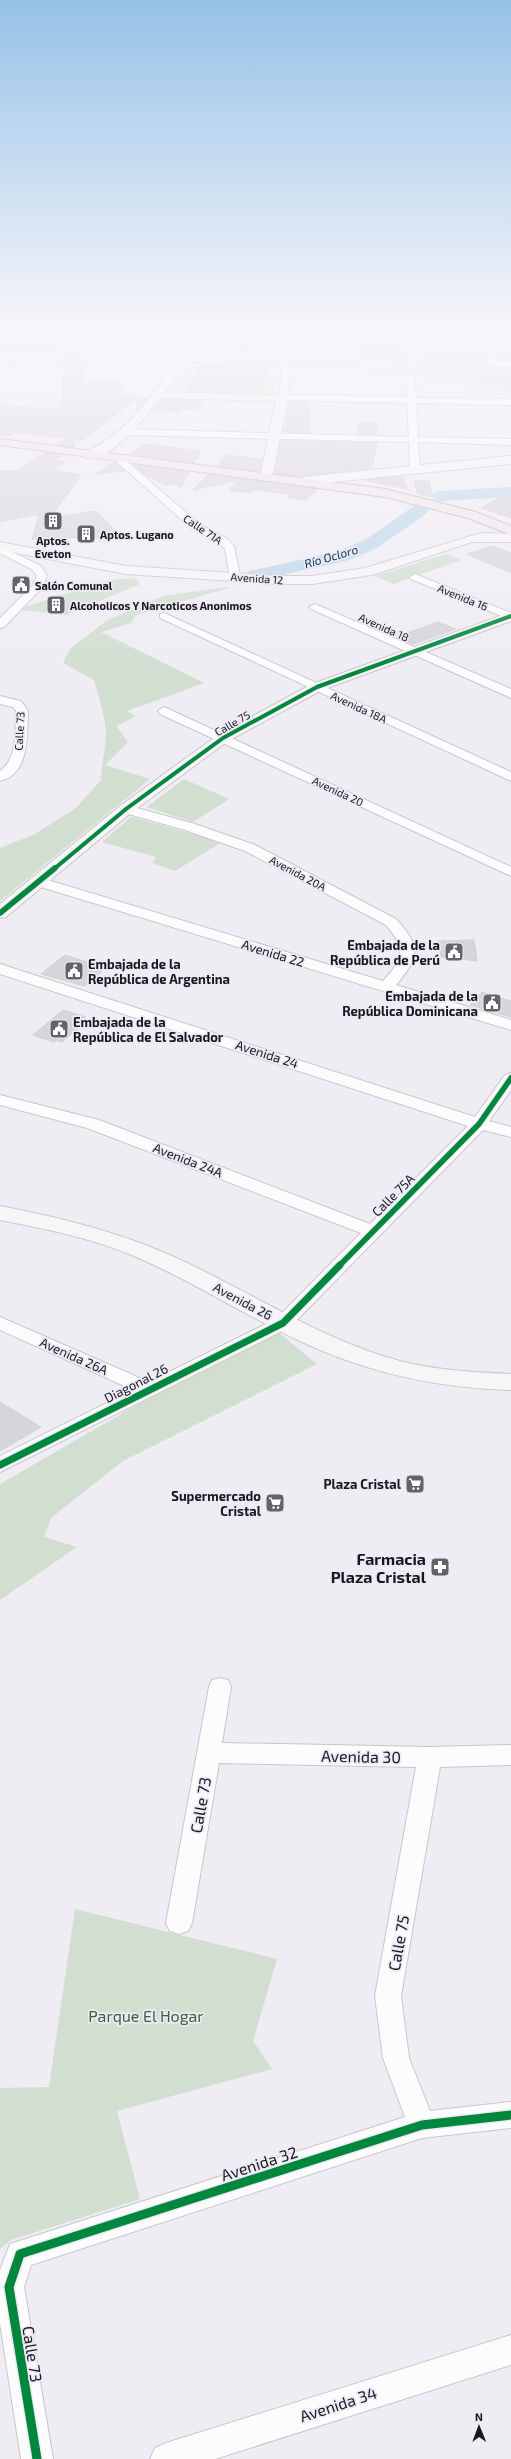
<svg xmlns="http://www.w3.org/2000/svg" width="511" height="2459" viewBox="0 0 511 2459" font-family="'Exo 2',sans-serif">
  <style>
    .education { fill: #eee5de }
    .green { fill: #d1ded0 }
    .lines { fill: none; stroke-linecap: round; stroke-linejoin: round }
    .river { fill: #bbd6e8; fill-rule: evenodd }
    .building { fill: #d8d5da; stroke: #d2d0d5 }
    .street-casing { stroke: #c8c6cb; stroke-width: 2 }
    .secondary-casing { stroke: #c8c6cb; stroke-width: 2 }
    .highway-casing { stroke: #bfb2ba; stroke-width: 2 }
    .street { fill: #fdfcfd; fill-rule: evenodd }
    .secondary { fill: #f8f5f7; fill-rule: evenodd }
    .highway { fill: #f1e5ea; fill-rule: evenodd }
    .rail-casing { stroke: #d2d1d4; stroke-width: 2.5 }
    .rail { stroke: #eee9f6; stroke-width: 1.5; stroke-dasharray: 4.5; stroke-linecap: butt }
    .cycleway-far3-casing { stroke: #eee9f6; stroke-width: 5.5 }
    .cycleway-far2-casing { stroke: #eee9f6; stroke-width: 8 }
    .cycleway-far1-casing { stroke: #eee9f6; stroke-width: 10 }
    .cycleway-casing { stroke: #eee9f6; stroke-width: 12 }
    .cycleway-far3 { stroke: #00873e; stroke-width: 4 }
    .cycleway-far2 { stroke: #00873e; stroke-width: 5.5 }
    .cycleway-far1 { stroke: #00873e; stroke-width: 7 }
    .cycleway { stroke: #00873e; stroke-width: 9 }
    .labels { text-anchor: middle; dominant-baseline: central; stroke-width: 3.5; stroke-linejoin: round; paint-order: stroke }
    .far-street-label { font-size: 11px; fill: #1a181d; stroke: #eee9f6 }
    .far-poi-label { font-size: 11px; font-weight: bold; fill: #1a181d; stroke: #eee9f6; text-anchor: start }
    .far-water-label { font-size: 12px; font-style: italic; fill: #00384f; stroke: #eee9f6 }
    .poi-label { font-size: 13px; font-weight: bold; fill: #1a181d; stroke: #eee9f6; text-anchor: end }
    .street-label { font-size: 13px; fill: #1a181d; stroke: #eee9f6 }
    .near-poi-label { font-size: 16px; font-weight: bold; fill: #1a181d; stroke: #eee9f6; text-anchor: end }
    .near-street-label { font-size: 16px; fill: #1a181d; stroke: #eee9f6 }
    .near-park-label { font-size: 16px; fill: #3c6235; stroke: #eee9f6 }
  </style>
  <rect width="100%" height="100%" fill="#efecf3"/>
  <path class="education" d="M0 330H134L140 337 162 352 166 359H0Z
    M146 330H382L209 359 212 340 153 336Z
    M414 333 489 334 488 364 511 365V389L421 372 367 365 331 363 216 361 361 337Z
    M214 365 277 366 274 396 165 392 178 375 183 371 195 367Z"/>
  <path class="green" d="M70 330H131L127 342 74 341 73 344H36L65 341Z
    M499 336H511V362L497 361Z
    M446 554 461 560 394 584 375 576Z
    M135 578 140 584 66 615 23 610 25 607 109 580Z
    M235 586 136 615 131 623 101 632 204 683 127 711 136 716 116 726 128 742 105 765 150 779 0 901V848L35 834 76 808 101 780C101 765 106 748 106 734 105 716 99 697 94 680L63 663 70 649 106 621 147 603 163 596Z
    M184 779 229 799 193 822 147 807Z
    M131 817 222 842 175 871 152 863 156 857 102 842Z
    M278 1332 317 1364 123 1461 52 1517 44 1537 77 1547 0 1600V1484L156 1394Z
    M75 1909 277 1959 253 2041 272 2069 117 2111 140 2199 11 2240 0 2249V2088L49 2087Z"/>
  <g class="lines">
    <path class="river" d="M511 487V497L441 501 435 500 432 496 435 492 441 491Z
      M420 505 426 506 429 510 426 514 377 548 349 560 256 581 249 579 247 575 249 571 336 552 365 540 414 506Z"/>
  </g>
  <path class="building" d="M0 330H70L61 354 0 353Z
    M272 331 293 341 241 351 220 341Z
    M369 338 403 339V360L359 358 360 340Z
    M65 351H77L84 382 118 383 117 387H122L118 396 148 398 137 410V398L82 441 71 439 75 445 73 447 57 445 66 439 14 432 9 436 0 435V405L61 410Z
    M422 352 484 353 485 365 491 368H511V387L422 369Z
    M213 365 267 366 262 392 187 391 189 385H193L197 368Z
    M161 400H185L179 412 152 411Z
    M185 400 204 401 199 409H183Z
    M289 402H308L311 433 283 432 284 428H286Z
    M358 422H377V435L358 434Z
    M281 440 377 443 372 468 301 477 274 473Z
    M146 444 171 447 201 451 194 463 129 454Z
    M45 453 63 455 56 460 65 462 51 470 81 475 50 518 96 511 123 538 41 537V535H38L34 540 32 539 39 514 0 522V471H16Z
    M227 455 262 459 260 471 217 466Z
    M115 462 125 471 95 474Z
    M133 464 189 472 181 487 171 483 167 486 145 475Z
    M208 475 266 482 317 489 306 500 288 497 291 494 255 490 252 493 229 490 238 480 193 490Z
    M402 476 408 489 363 480Z
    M414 481H429L433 497 418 494Z
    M511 497V518L481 508 499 498Z
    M492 546 511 553V573L467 554Z
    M438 622 456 629 413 644 396 637Z
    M474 940 477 961 441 957 438 941Z
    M65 955 106 968 84 986 41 974Z
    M482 992 511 1001V1017L470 1005Z
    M63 1010 86 1017 80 1022 84 1023 62 1042 57 1040 54 1042 33 1035Z
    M0 1402 41 1427 0 1451Z"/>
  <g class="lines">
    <g class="street-casing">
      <path id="street" d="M491 330 498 332 496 361H511V367L491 366 487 363Z
        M286 362 290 365 287 395 407 397 406 376 410 373 414 376 416 398 511 399V405L416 403 418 437 511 439V445L418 442 420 468 415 471 410 468 409 442 125 435 120 432 125 429 409 437 407 403 279 400 282 365Z
        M7 364 11 367 0 374V367Z
        M116 457H122L199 524 226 538 234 546 240 576 239 578 235 579 230 576 225 549 218 542 191 528 116 461Z
        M0 546 41 566 47 576 41 589 4 627 0 628V618L32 586 37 576 33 570 0 553Z
        M415 574 511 613V620L411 579 410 577Z
        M315 604 511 689V698L311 609 309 607Z
        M164 613 511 772V781L160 618V614Z
        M0 696 21 701 28 711C27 734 30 774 0 781V771C18 758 15 731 16 711L13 707 0 704Z
        M164 707 511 867V876L160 714 158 711Z
        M126 805 195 824 255 845 396 919C421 946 420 957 396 985L511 1020V1030L31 884 29 881 31 878H41L383 981C403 959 407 949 386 925L245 851 185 830 121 812 119 809 121 806Z
        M0 964 475 1117 505 1075 511 1073V1090L489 1121 511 1127V1137L483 1130 290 1327 0 1472V1456L133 1390 0 1330V1317L149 1382 276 1319 361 1233 87 1128 0 1105V1095L99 1120 370 1224 468 1126 0 974Z
        M220 1678 228 1680 231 1687 222 1743 430 1747 511 1745V1765L440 1767 401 1996 409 2058 430 2111 511 2102V2128L422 2138 31 2265 24 2287 53 2459H21L0 2323V2270L10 2244 405 2117 383 2058 375 1996 416 1767 219 1763 192 1923 188 1931 179 1934 170 1931 166 1923 209 1687 212 1680Z
        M511 2335V2365L215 2459H150L155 2448 166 2443Z"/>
    </g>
    <g class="secondary-casing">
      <path id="secondary" d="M135 330C150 327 176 347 182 362L377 330H511V336L386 334 182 369 165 392 286 396 288 398 272 477 266 481 260 477 276 401 160 398C148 415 109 463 87 458L85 455 87 452C130 429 145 404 173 366L169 356Z
        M511 456V464L303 485 297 481 303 477Z
        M481 533 511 534V542H472L372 575 312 584H277L126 574 0 550V542L126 566 277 576H312L365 568Z
        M511 612V621L322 690 228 741 132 812 6 917 0 918V904L120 806 218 735 312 684Z
        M0 1206C51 1216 100 1227 148 1246 230 1278 302 1331 386 1357 426 1370 469 1372 511 1374V1390C444 1388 382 1376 320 1350 256 1323 198 1283 134 1256 91 1238 46 1229 0 1220Z"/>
    </g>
    <g class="highway-casing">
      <path id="highway" d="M0 439 385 489 476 512 511 526V535L468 518 385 497 0 445Z"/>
    </g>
    <use href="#street" class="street"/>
    <use href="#secondary" class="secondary"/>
    <use href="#highway" class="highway"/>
    <g class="rail-casing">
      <path id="rail" d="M0 362 324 364 425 375 511 392"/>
    </g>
    <use href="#rail" class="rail"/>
    <g class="cycleway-far3-casing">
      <path id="cycleway-far3" d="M54 869 126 809 223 738 317 687 511 616"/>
    </g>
    <g class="cycleway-far2-casing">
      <path id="cycleway-far2" d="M0 913 55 868
        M339 1266 479 1124 511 1078"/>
    </g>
    <g class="cycleway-far1-casing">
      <path id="cycleway-far1" d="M0 1465 283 1323 340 1265"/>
    </g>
    <g class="cycleway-casing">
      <path id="cycleway" d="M37 2459 9 2287 20 2254 422 2125 511 2115"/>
    </g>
    <use href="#cycleway-far3" class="cycleway-far3"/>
    <use href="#cycleway-far2" class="cycleway-far2"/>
    <use href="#cycleway-far1" class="cycleway-far1"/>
    <use href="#cycleway" class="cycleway"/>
  </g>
  <linearGradient id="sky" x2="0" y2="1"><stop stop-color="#96c2e8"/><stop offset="0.49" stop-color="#f8f6fa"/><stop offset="1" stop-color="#f8f6fa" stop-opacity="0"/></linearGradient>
  <rect width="511" height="674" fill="url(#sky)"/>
  <defs>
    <g id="building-square" transform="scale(1)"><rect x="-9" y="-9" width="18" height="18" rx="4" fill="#656268" stroke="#eee9f6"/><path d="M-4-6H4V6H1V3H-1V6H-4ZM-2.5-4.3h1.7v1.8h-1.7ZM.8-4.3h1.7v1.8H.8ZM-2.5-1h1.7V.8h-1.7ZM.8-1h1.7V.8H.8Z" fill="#fff"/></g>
    <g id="civic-square" transform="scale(1)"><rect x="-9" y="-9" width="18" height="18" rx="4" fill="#656268" stroke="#eee9f6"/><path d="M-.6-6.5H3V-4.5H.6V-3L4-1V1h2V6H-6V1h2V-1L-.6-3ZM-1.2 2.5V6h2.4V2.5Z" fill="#fff"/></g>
    <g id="supermarket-square" transform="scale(1)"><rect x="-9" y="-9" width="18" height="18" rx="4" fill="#656268" stroke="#eee9f6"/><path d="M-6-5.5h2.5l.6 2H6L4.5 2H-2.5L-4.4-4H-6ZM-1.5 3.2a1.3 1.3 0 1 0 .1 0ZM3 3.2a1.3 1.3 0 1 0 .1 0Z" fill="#fff"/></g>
    <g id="pharmacy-square" transform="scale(1)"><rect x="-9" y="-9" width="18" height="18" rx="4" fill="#656268" stroke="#eee9f6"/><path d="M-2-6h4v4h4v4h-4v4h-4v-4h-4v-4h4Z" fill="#fff"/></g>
  </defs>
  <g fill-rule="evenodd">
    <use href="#building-square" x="53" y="521"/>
    <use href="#building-square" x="86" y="534"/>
    <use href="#civic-square" x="21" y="585"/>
    <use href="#building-square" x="56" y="605"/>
    <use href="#civic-square" x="454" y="952"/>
    <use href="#civic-square" x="74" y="971"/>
    <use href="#civic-square" x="492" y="1003"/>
    <use href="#civic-square" x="59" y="1029"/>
    <use href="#supermarket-square" x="415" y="1484"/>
    <use href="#supermarket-square" x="275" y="1503"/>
    <use href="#pharmacy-square" x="440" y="1567"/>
  </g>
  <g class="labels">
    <g class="far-street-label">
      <text transform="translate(203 529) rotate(34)">Calle 71A</text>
      <text transform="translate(257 578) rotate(4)">Avenida 12</text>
      <text transform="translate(463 597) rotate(22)">Avenida 16</text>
      <text transform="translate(384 627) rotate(24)">Avenida 18</text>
      <text transform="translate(359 707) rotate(25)">Avenida 18A</text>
      <text transform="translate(232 723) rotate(-30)">Calle 75</text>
      <text transform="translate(19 731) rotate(-87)">Calle 73</text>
      <text transform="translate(338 791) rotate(25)">Avenida 20</text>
      <text transform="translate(298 873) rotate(28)">Avenida 20A</text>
    </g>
    <g class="far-poi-label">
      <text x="100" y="534">Aptos. Lugano</text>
      <text x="53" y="540" text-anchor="middle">Aptos.<tspan x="53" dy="13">Eveton</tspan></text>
      <text x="35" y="585">Salón Comunal</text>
      <text x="70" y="605">Alcoholicos Y Narcoticos Anonimos</text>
    </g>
    <g class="far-water-label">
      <text transform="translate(331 556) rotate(-16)">Río Ocloro</text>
    </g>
    <g class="poi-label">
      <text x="440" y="945">Embajada de la<tspan x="440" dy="15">República de Perú</tspan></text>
      <text x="88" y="964" text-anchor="start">Embajada de la<tspan x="88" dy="15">República de Argentina</tspan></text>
      <text x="478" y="996">Embajada de la<tspan x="478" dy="15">República Dominicana</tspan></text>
      <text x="73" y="1022" text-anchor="start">Embajada de la<tspan x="73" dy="15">República de El Salvador</tspan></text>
      <text x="401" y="1484">Plaza Cristal</text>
      <text x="261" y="1496">Supermercado<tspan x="261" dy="15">Cristal</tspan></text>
    </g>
    <g class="street-label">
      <text transform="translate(273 953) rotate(17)">Avenida 22</text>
      <text transform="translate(267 1054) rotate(18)">Avenida 24</text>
      <text transform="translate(188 1160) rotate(21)">Avenida 24A</text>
      <text transform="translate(393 1195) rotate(-45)">Calle 75A</text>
      <text transform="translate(243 1301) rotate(28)">Avenida 26</text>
      <text transform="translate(74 1356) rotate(24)">Avenida 26A</text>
      <text transform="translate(136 1383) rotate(-27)">Diagonal 26</text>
    </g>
    <g class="near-poi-label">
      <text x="426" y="1558">Farmacia<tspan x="426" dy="18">Plaza Cristal</tspan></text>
    </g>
    <g class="near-street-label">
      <text transform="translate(361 1756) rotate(1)">Avenida 30</text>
      <text transform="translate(200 1805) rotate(-80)">Calle 73</text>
      <text transform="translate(398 1943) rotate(-80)">Calle 75</text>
      <text transform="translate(259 2163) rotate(-18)">Avenida 32</text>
      <text transform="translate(33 2354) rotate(81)">Calle 73</text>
      <text transform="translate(338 2404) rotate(-18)">Avenida 34</text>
    </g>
    <g class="near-park-label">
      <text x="146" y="2015">Parque El Hogar</text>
    </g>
  </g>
  <g transform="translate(479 2427) rotate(359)" stroke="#eee9f6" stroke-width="3" paint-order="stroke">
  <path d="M0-3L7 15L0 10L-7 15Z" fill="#1a181d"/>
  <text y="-6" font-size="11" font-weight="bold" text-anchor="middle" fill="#1a181d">N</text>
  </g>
</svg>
